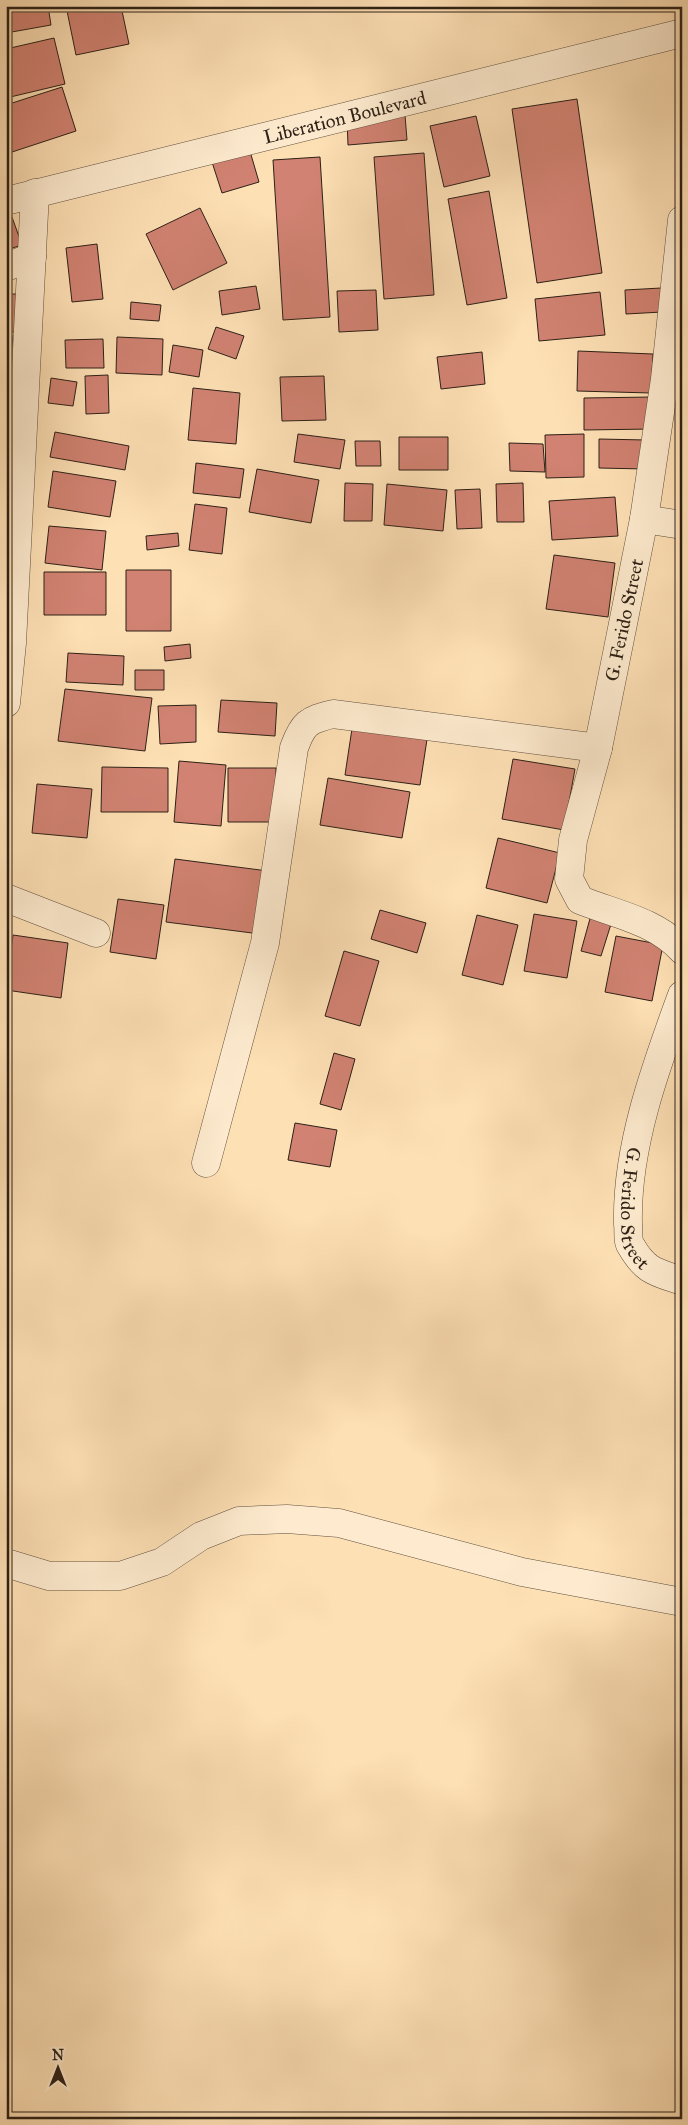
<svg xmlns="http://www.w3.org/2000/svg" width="688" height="2125" viewBox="0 0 688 2125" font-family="'IM FELL Great Primer',serif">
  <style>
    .building { fill: #d18272; stroke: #2d2016 }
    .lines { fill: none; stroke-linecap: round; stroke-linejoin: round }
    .minor-casing { stroke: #61503e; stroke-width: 29 }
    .minor { stroke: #feebcf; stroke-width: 28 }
    .labels { text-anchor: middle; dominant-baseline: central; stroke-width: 5; stroke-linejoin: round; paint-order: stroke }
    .street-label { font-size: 19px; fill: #2d2016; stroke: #feebcf }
  </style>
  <rect width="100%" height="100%" fill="#fee0b5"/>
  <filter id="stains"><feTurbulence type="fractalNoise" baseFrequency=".004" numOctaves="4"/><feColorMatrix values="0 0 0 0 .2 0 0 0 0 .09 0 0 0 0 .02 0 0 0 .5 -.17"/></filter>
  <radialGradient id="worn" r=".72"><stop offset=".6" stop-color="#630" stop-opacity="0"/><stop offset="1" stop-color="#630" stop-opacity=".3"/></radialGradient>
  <path class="building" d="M6 6H48L51 25 6 33Z
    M66 6H121L129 44 76 55Z
    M54 38 65 84 6 98V49Z
    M62 87 76 131 6 154V105Z
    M577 99 602 273 537 283 512 109Z
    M405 115 407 140 348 145 347 119Z
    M476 116 490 176 444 187 430 126Z
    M249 148 259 182 222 193 211 159Z
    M424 153 434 295 384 299 374 157Z
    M320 157 330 317 283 320 273 160Z
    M489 191 507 298 467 305 448 199Z
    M200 208 227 263 173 290 146 234Z
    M12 217 22 245 6 250V218Z
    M97 244 103 299 72 302 66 248Z
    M256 286 260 309 222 315 219 291Z
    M661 288 662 312 626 314 625 290Z
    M376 290 378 330 339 332 337 291Z
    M600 292 605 335 539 341 535 299Z
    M6 294H16L17 332H6Z
    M131 302 161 305 159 321 130 319Z
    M216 327 244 336 236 359 208 349Z
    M12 335 15 373 6 374V336Z
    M117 337 163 339 162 375 116 373Z
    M103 339 104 368H66L65 340Z
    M173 345 203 350 199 377 169 372Z
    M578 351 653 354 651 393 577 391Z
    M482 352 485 384 441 389 437 357Z
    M108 375 109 413 86 414 85 376Z
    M324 376 326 420 282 421 280 377Z
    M51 378 77 382 73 406 48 403Z
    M6 382H9L12 434H6Z
    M193 388 240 393 236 444 188 440Z
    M652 397V429L584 430V398Z
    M55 432 129 446 125 470 50 457Z
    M298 434 345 440 340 469 294 462Z
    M584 434V477L546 478 545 435Z
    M399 437H448V470H399Z
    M599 439 646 440 645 469 599 468Z
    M355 441H380L381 466H356Z
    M509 443 543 444 545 472 510 471Z
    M196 463 244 469 240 498 193 493Z
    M257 469 319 480 311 523 249 512Z
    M53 471 116 481 110 517 48 507Z
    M345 483 373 484 372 521H344Z
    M523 483 524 522H497L496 484Z
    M387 484 447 490 443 531 384 525Z
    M480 489 482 528 457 529 455 490Z
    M615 497 618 536 552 540 549 501Z
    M195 504 227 508 222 554 189 550Z
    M49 526 106 531 102 570 45 563Z
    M178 533 179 546 147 550 146 536Z
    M554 555 615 563 608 617 546 609Z
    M126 570H171V631H126Z
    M44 572H106V615H44Z
    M190 644 191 658 165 661 164 647Z
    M68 653 124 656 123 685 66 682Z
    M135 670H164V690H135Z
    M65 689 152 698 145 751 58 741Z
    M221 700 277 703 275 736 218 732Z
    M196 705V742L160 744 158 706Z
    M353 722 428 733 420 785 345 775Z
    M513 759 575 769 564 830 502 819Z
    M179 761 226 765 221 826 174 822Z
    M102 767 168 768V812H101Z
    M228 768H276V822H228Z
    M328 778 410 792 402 838 320 825Z
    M37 784 92 789 87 838 32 833Z
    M498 838 560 853 547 903 486 888Z
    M175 859 268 871 260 934 166 922Z
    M118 899 164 905 156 959 110 952Z
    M380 910 426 923 417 953 371 939Z
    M534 914 577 921 567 978 524 971Z
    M477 915 518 925 503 985 462 975Z
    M591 915 612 921 601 956 581 951Z
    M13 935 68 943 61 998 6 990Z
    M616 936 663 945 652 1001 605 992Z
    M344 951 379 961 360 1026 325 1016Z
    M334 1053 355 1059 341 1110 320 1104Z
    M295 1123 337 1130 330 1167 288 1160Z"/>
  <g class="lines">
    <g class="minor-casing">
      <g id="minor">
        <path id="s1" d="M6 201 682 33"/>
        <path d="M682 220 665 379 644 519 598 748 573 840 569 879 580 900C615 914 656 921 682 950"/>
        <path d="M6 267 32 257"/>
        <path d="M644 519 682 525"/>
        <path d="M6 703 12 643 35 193"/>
        <path d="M6 898 96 933"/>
        <path id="s2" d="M682 995C656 1066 626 1147 628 1224 629 1230 627 1241 631 1246 646 1272 656 1272 682 1281"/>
        <path d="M206 1163 265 943 294 748C303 723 308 720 333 714L598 748"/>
        <path d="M6 1563 49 1576H120L162 1562 201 1536 239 1521 287 1519 339 1523 522 1572 682 1602"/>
      </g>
    </g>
    <use href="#minor" class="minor"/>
  </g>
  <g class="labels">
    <g class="street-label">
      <text stroke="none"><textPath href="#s1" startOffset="349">Liberation Boulevard</textPath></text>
      <text transform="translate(624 620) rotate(-78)">G. Ferido Street</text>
      <text stroke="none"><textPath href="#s2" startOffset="222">G. Ferido Street</textPath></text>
    </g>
  </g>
  <rect width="688" height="2125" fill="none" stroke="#fee0b5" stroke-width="25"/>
  <rect x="8" y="8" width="673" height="2110" fill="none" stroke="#2d2016" stroke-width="2.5"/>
  <rect x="12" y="12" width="663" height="2100" fill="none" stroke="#2d2016"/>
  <g transform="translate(58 2068)" stroke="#feebcf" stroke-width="4" paint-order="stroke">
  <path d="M0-4L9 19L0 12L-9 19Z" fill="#2d2016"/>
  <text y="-8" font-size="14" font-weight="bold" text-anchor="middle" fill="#2d2016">N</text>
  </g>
  <rect width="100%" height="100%" filter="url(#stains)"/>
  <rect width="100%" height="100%" fill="url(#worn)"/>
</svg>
